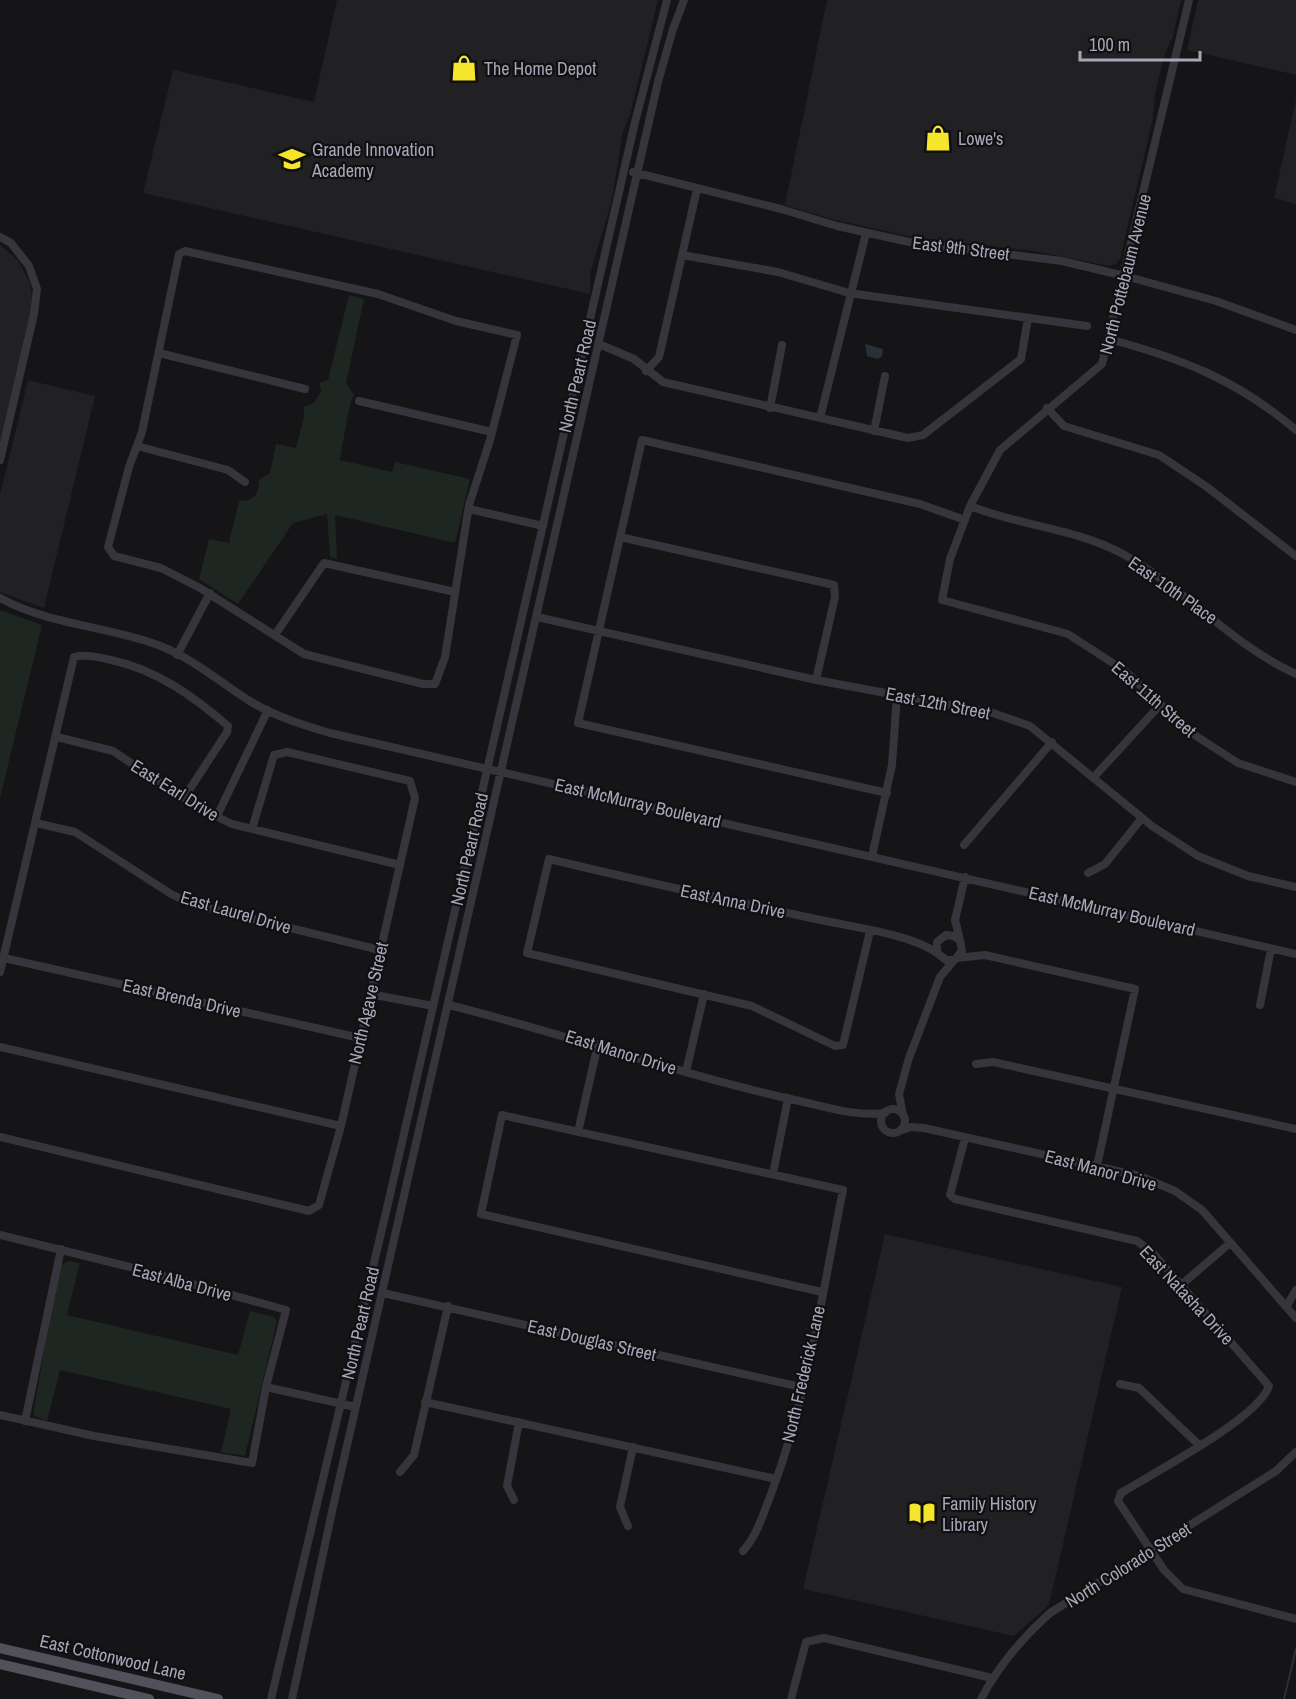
<svg xmlns="http://www.w3.org/2000/svg" width="1296" height="1699" viewBox="0 0 1296 1699" font-family="'Archivo Narrow',sans-serif">
  <style>
    .built { fill: #212023 }
    .green { fill: #1e2621 }
    .water { fill: #2a2f3a }
    .lines { fill: none; stroke-linecap: round; stroke-linejoin: round }
    .stream { stroke: #2a2f3a; stroke-width: 2 }
    .minor { stroke: #36353b; stroke-width: 8 }
    .major { stroke: #51515a; stroke-width: 10 }
    .labels { text-anchor: middle; dominant-baseline: central; stroke-width: 4.5; stroke-linejoin: round; paint-order: stroke }
    .poi-label { font-size: 18px; fill: #a6a7b7; stroke: #100f11; text-anchor: start }
    .street-label { font-size: 18px; fill: #a6a7b7; stroke: #100f11 }
  </style>
  <rect width="100%" height="100%" fill="#151416"/>
  <path class="built" d="M337 0H658L630 115 623 131 612 200 590 274V294L143 193 173 70 314 102Z
    M827 0H1181L1173 36 1164 56 1155 94 1153 118 1120 259 1116 264 1110 266 1033 251 913 237 831 219 785 205Z
    M1198 0H1296V75L1187 50Z
    M1296 99V204L1274 198Z
    M0 245 17 259 30 283 32 297 31 312 0 444Z
    M28 380 95 396 44 608 0 592V495Z
    M885 1234 1122 1287 1049 1605 1014 1636 803 1589Z"/>
  <path class="green" d="M349 295 364 299 346 383 354 395C348 404 343 446 340 460L392 472 395 462 470 479 455 543 335 515 337 559 330 557 327 514 293 523 238 604 199 579 209 539 229 543 239 501C253 502 260 493 259 480L270 473 276 444 296 448 304 417V407L314 403 321 391 319 383 328 380Z
    M0 610 42 625 0 798Z
    M68 1261 80 1263 67 1315 238 1355 250 1311 274 1317 277 1321 245 1456 221 1452 231 1409 60 1370 47 1421 33 1415 54 1292 61 1265Z"/>
  <path class="water" d="M865 344 883 349 882 356 878 359 867 356Z"/>
  <g class="lines">
    <path class="stream" d="M1284 1699 1296 1649"/>
    <path class="minor" d="M1189 0 1102 364 1000 450 970 506 950 559 942 600 1068 634 1125 671 1190 732 1238 763 1296 782
      M633 172 781 209 837 226 909 242 1062 261 1125 276 1216 301 1296 330
      M0 237 11 243 29 266 37 289 34 314 0 460
      M185 251 378 294 456 321 517 335 490 440 469 505 445 657 435 684H423L304 654 200 588 161 568 114 556 108 547 129 467 142 432 179 254Z
      M682 255 778 272 849 293 1087 326
      M1109 339C1183 359 1237 380 1296 430
      M599 344 634 359 663 382 908 438 923 435 1021 359 1028 318
      M159 353 305 389
      M646 371 659 357 697 189
      M359 401 492 432
      M770 408 782 345
      M1047 408 1064 426 1159 455 1207 487 1296 556
      M820 418 866 233
      M874 431 885 376
      M137 446 228 470 245 482
      M970 506C1020 526 1075 528 1123 554 1184 588 1232 645 1296 674
      M469 509 543 526
      M620 537 834 585 835 597 816 680
      M0 598C49 625 107 626 158 645 193 658 222 684 253 703 277 717 303 725 330 733L1296 954
      M537 617 816 680 993 713 1030 726 1152 826 1198 856 1248 876 1296 887
      M275 635 324 563 455 592
      M177 655 210 593
      M57 737 113 751 197 807 232 824 400 865
      M1093 778 1160 705
      M887 793 578 723 642 440 920 504 965 520
      M217 816 268 710
      M36 823 75 832 171 894 192 904 380 950
      M964 845 1052 742
      M872 856 892 765 897 695
      M1088 873 1105 864 1142 818
      M870 931 843 1045 835 1046 752 1006 527 953 549 859C636 880 723 899 811 918 846 926 909 933 937 953
      M960 940 955 920 965 877
      M4 958 360 1038
      M957 958 985 955 1135 989 1097 1166
      M0 972 74 657C87 654 98 657 111 660 157 670 193 696 228 726L227 732 184 798
      M370 994 433 1006
      M449 1005C565 1034 678 1074 795 1100 824 1106 855 1117 885 1113
      M1260 1005 1271 949
      M0 1047 341 1126
      M976 1064 993 1062 1296 1129
      M686 1072 704 994
      M881 1121a12 12 0 1 1 24 0a12 12 0 1 1-24 0Z
      M903 1115 899 1094 909 1058 940 977 962 951 960 940 953 936 946 935 937 942V953L946 960H954
      M899 1131 911 1127 924 1128 1140 1176 1175 1191 1202 1210 1296 1318
      M578 1132 598 1044
      M0 1137 309 1211 319 1205 341 1126 415 798 410 781 287 752 274 755 252 829
      M965 1138 950 1195 955 1199 1137 1241 1152 1252 1269 1386C1259 1418 1153 1473 1121 1493L1118 1501 1164 1570 1183 1589 1296 1619
      M773 1174 788 1098
      M0 1235 130 1267 286 1310 266 1387 252 1463 94 1436 0 1415
      M1181 1285 1230 1243
      M383 1293 801 1387
      M1286 1307 1296 1290
      M1120 1384 1139 1388 1199 1445
      M266 1387 356 1407
      M425 1402 776 1479
      M25 1421 61 1249
      M400 1472 414 1455 448 1306
      M514 1500 507 1486 519 1422
      M628 1526 620 1507 633 1447
      M743 1551C758 1534 763 1514 771 1494 807 1399 823 1290 843 1190L502 1115 481 1214 822 1292
      M271 1699 390 1195 635 122 667 0
      M292 1699 333 1507 658 82 673 29 684 0
      M791 1699 806 1642 824 1638 992 1678
      M981 1699C999 1665 1021 1639 1050 1613L1276 1471 1296 1452"/>
    <path class="major" d="M0 1648 218 1699
      M0 1664 149 1699"/>
  </g>
  <defs>
    <g id="shop-bare" transform="scale(2.07)"><path d="M-5-2.5h2.3a2.7 3.5 0 0 1 5.4 0H5L5.5 6h-11ZM-1.5-2.5h3a1.5 2.3 0 0 0-3 0Z" fill="#f6e52d" stroke="#100f11" stroke-width="2.5" paint-order="stroke"/></g>
    <g id="school-bare" transform="scale(2.07)"><path d="M0-5L7-2L0 1L-7-2ZM-4 1L0 2.5L4 1V4Q0 6-4 4Z" fill="#f6e52d" stroke="#100f11" stroke-width="2.5" paint-order="stroke"/></g>
    <g id="library-bare" transform="scale(2.07)"><path d="M-6-4Q-3-5.5-.7-3.5V5Q-3 3-6 4ZM6-4Q3-5.5 .7-3.5V5Q3 3 6 4Z" fill="#f6e52d" stroke="#100f11" stroke-width="2.5" paint-order="stroke"/></g>
  </defs>
  <g fill-rule="evenodd">
    <use href="#shop-bare" x="464" y="68"/>
    <use href="#shop-bare" x="938" y="138"/>
    <use href="#school-bare" x="292" y="159"/>
    <use href="#library-bare" x="922" y="1513"/>
  </g>
  <g class="labels">
    <g class="poi-label">
      <text x="484" y="68">The Home Depot</text>
      <text x="958" y="138">Lowe's</text>
      <text x="312" y="149">Grande Innovation<tspan x="312" dy="21">Academy</tspan></text>
      <text x="942" y="1503">Family History<tspan x="942" dy="21">Library</tspan></text>
    </g>
    <g class="street-label">
      <text transform="translate(961 248) rotate(7)">East 9th Street</text>
      <text transform="translate(1125 274) rotate(-76)">North Pottebaum Avenue</text>
      <text transform="translate(577 376) rotate(-77)">North Peart Road</text>
      <text transform="translate(1173 590) rotate(35)">East 10th Place</text>
      <text transform="translate(1154 699) rotate(41)">East 11th Street</text>
      <text transform="translate(938 703) rotate(11)">East 12th Street</text>
      <text transform="translate(175 790) rotate(32)">East Earl Drive</text>
      <text transform="translate(638 803) rotate(13)">East McMurray Boulevard</text>
      <text transform="translate(469 849) rotate(-77)">North Peart Road</text>
      <text transform="translate(733 901) rotate(12)">East Anna Drive</text>
      <text transform="translate(1112 911) rotate(13)">East McMurray Boulevard</text>
      <text transform="translate(236 912) rotate(16)">East Laurel Drive</text>
      <text transform="translate(182 998) rotate(13)">East Brenda Drive</text>
      <text transform="translate(368 1003) rotate(-77)">North Agave Street</text>
      <text transform="translate(621 1052) rotate(17)">East Manor Drive</text>
      <text transform="translate(1101 1170) rotate(15)">East Manor Drive</text>
      <text transform="translate(182 1282) rotate(15)">East Alba Drive</text>
      <text transform="translate(1187 1295) rotate(47)">East Natasha Drive</text>
      <text transform="translate(360 1323) rotate(-77)">North Peart Road</text>
      <text transform="translate(592 1340) rotate(13)">East Douglas Street</text>
      <text transform="translate(803 1374) rotate(-77)">North Frederick Lane</text>
      <text transform="translate(1128 1565) rotate(-32)">North Colorado Street</text>
      <text transform="translate(113 1657) rotate(13)">East Cottonwood Lane</text>
    </g>
  </g>
  <path d="M1080 51v9h120v-9" fill="none" stroke="#a6a7b7" stroke-width="3"/>
  <text x="1089" y="51" font-size="18" fill="#a6a7b7" stroke="#100f11" stroke-width="4.5" paint-order="stroke">100 m</text>
</svg>
